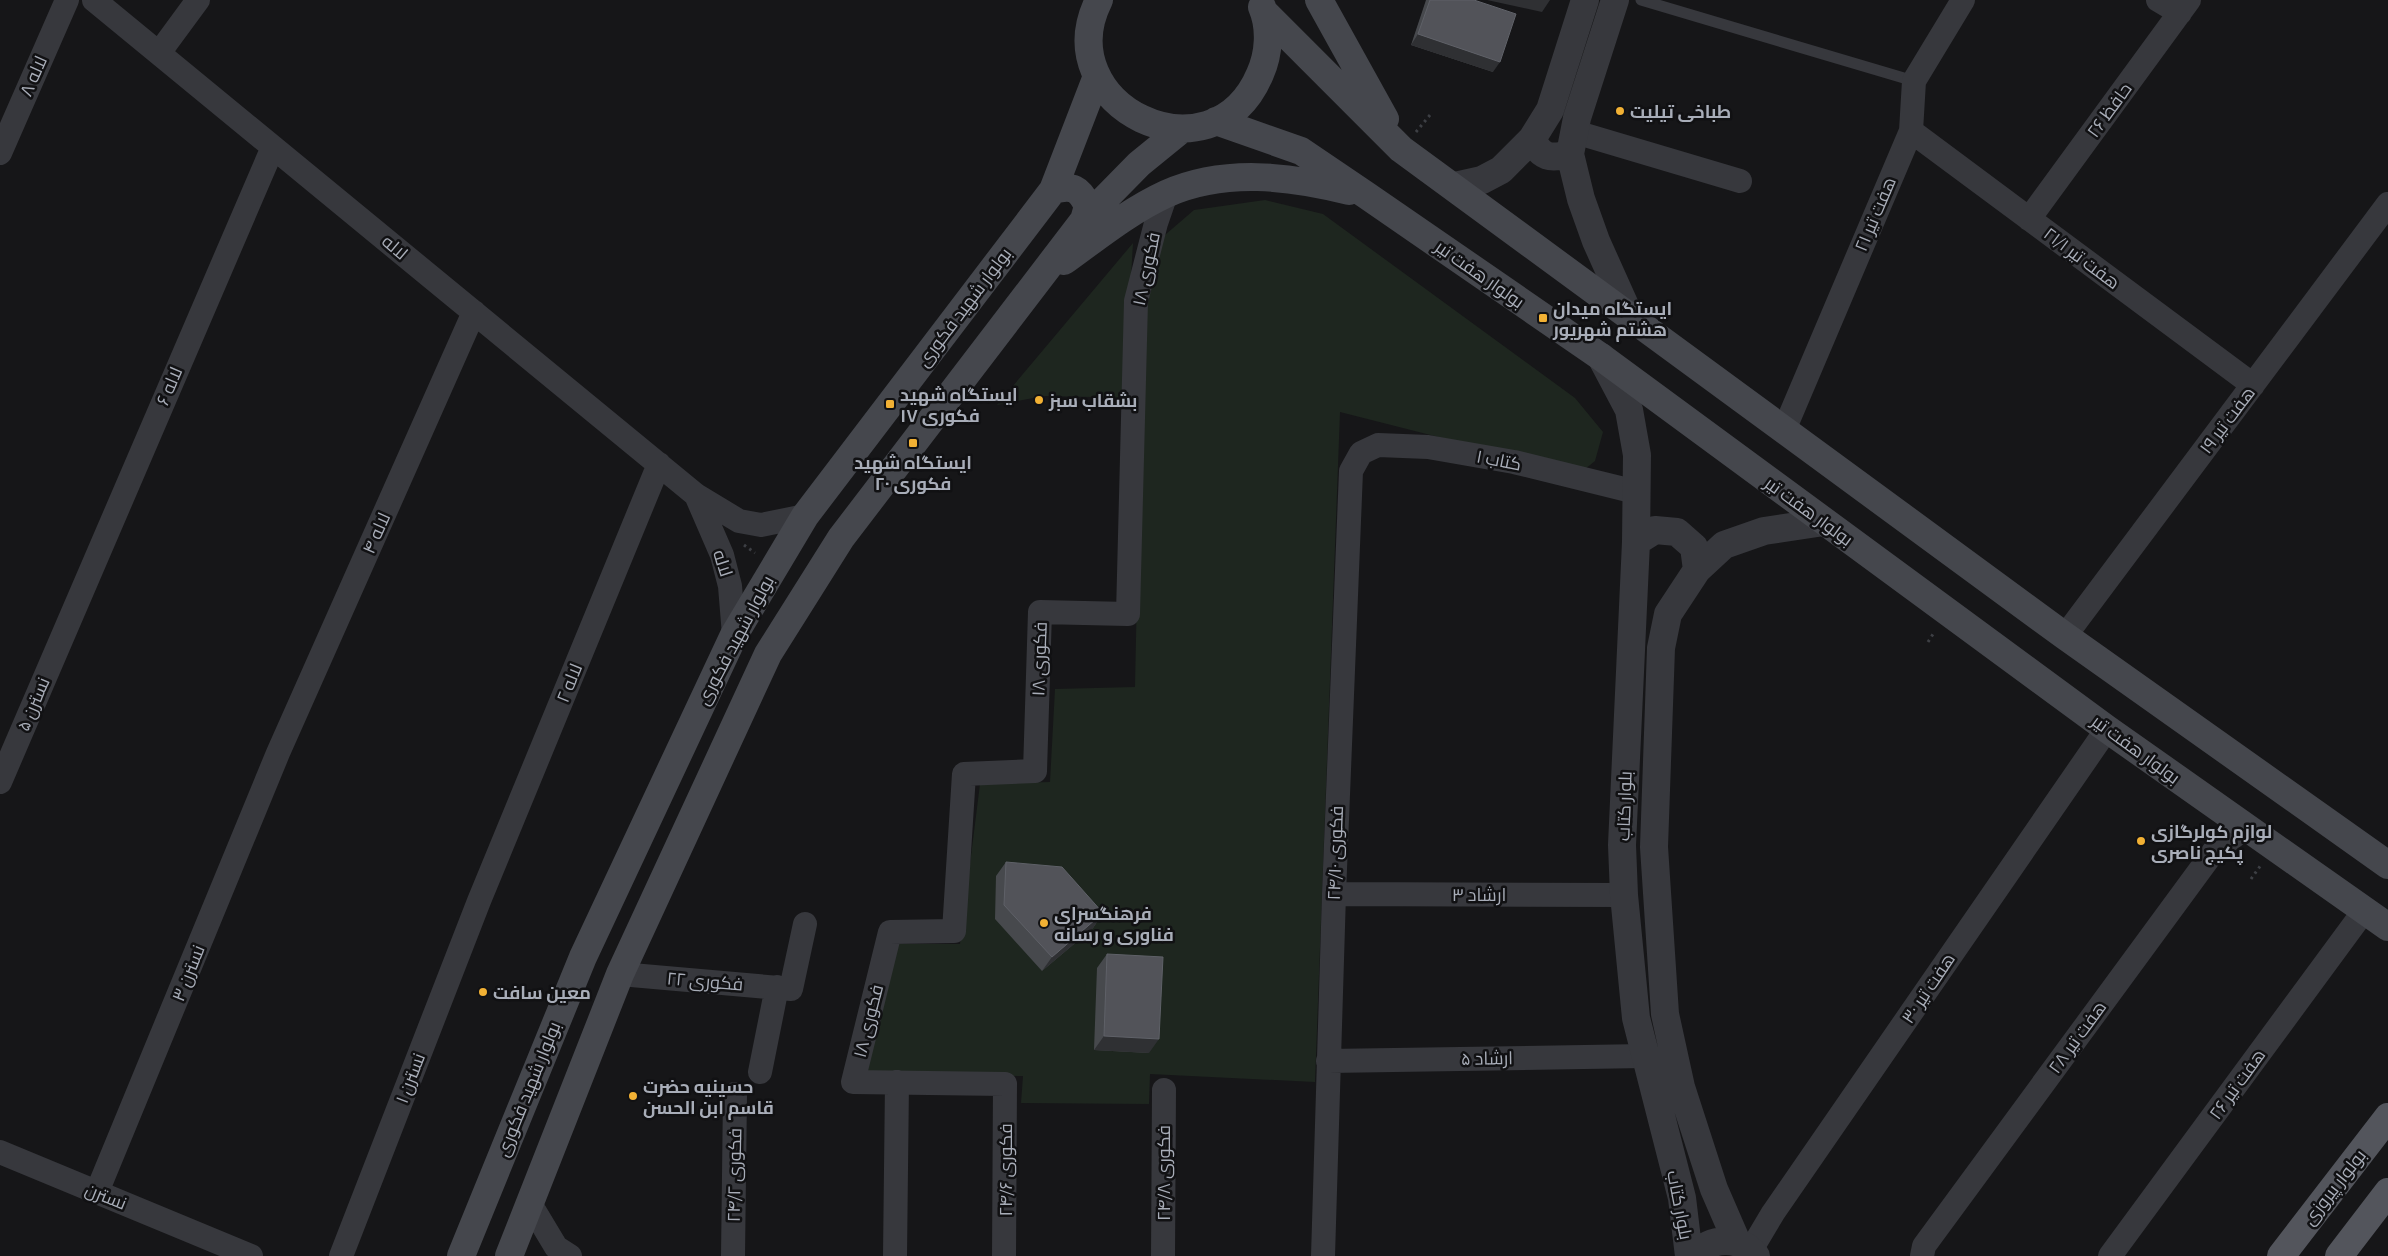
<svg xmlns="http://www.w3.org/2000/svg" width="2388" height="1256" viewBox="0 0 2388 1256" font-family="'PT Sans Narrow',Cairo,sans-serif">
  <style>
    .green { fill: #1e261f }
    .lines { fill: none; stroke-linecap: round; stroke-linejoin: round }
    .path { stroke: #3d3f44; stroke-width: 3; stroke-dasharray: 2.5 4; stroke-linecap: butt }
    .service { stroke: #37383d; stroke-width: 11 }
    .minor { stroke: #37383d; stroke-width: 24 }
    .tertiary { stroke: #37383d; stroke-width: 28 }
    .secondary { stroke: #45474d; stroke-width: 28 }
    .primary { stroke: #53555c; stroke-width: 28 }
    .wall { fill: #47494d }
    .shaded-wall { fill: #2f3033 }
    .building { fill: #525359; stroke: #5f6168 }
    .poi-dot { fill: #f2b134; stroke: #111113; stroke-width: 2 }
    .labels { text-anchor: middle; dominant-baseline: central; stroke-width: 5; stroke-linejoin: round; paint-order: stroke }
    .street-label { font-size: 18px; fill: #a8adb8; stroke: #111113 }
    .poi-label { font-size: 18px; font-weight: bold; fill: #a8adb8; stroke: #111113; text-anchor: start }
  </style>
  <rect width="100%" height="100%" fill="#161618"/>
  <path class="green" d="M1265 200 1323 214 1575 398 1603 432 1595 461 1580 473 1340 412 1315 1082 1150 1074 1149 1104 1021 1103 1023 1076 865 1074 893 944H960L980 784 1050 782 1055 689 1135 687 1143 301 1158 241 1194 210Z
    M1133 243 1123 410 1094 397 1044 396 997 405Z"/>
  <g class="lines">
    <path class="path" d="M1416 132 1430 115
      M744 545 755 553
      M1928 642 1935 631
      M2251 879 2261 865"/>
    <path class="service" d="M1641 0 1914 81"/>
    <path class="minor" d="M94 0 696 495 739 521 761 525 805 516
      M2158 0 2180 13
      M159 53 198 0
      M1911 131 2253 385
      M1575 132 1740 181
      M0 153 67 0
      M2029 219 2189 0
      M1784 430 1911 131 1914 81 1963 0
      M696 495 722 555 730 586 734 635
      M2065 636 2388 204
      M0 782 273 147
      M1334 894 1624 895
      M620 974 791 989 805 924
      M1328 1061 1645 1056
      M760 1072 777 987
      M0 1152 251 1256
      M97 1192 278 753 474 312
      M529 1202 556 1247 570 1256
      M1751 1250 1773 1213 2107 729
      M341 1256 479 901 659 464
      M733 1256 735 1094
      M895 1256 897 1082
      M1004 1256 1005 1084 853 1082 890 932 954 931 964 774 1035 771 1040 612 1128 614 1136 301 1156 223 1166 194
      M1163 1256 1164 1090
      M1323 1256 1334 894 1351 471 1361 453 1378 445 1428 447 1514 462 1636 492
      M1922 1256 1924 1246 2214 851 2245 828
      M2110 1256 2364 911"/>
    <path class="tertiary" d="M1615 0 1577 118 1570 154 1581 199 1596 241 1631 319
      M1532 139C1541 158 1550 159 1570 154
      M1455 186 1482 180 1501 170 1532 139 1550 110 1585 0
      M1601 357 1629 410 1637 455 1636 542 1622 845 1624 895 1636 1018 1682 1198 1689 1256
      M1636 542 1655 530 1677 532 1694 547 1697 570
      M1737 1242 1714 1189 1681 1087 1665 1014 1654 847 1661 648 1668 614 1697 570 1724 545 1764 531 1824 522
      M1694 1256C1711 1237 1739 1235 1756 1256"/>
    <path class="secondary" d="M1099 0C1046 105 1212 187 1260 74 1269 54 1271 28 1262 7
      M1319 0 1385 119
      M1265 13 1401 149 2065 636 2388 865
      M1216 121 1301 151 1366 195 1601 357 2107 729 2388 927
      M1053 190C1073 185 1079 188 1088 206L1084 220
      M1064 261C1096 238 1129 211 1166 194 1224 168 1290 176 1349 191
      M461 1256 583 957 734 635 805 516 1053 190 1097 76
      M509 1256 620 974 768 654 841 538 1084 220 1139 164 1182 129"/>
    <path class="primary" d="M2281 1256 2388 1117
      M2339 1256 2388 1192"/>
  </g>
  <path class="wall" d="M1426 0H1474L1493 72 1411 45Z
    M1006 862 1103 913 1093 928 1042 971 995 919 996 876Z
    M1107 954 1149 1053 1094 1050 1097 968Z"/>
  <path class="shaded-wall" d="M1487 0H1550L1542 12Z
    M1418 34 1500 62 1493 72 1411 45Z
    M1103 913 1093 928 1042 971 1052 957Z
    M1104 1036 1159 1039 1149 1053 1094 1050Z"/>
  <path class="building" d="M1430 0H1474L1516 14 1500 62 1418 34Z
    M1006 862 1062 867 1103 913 1052 957 1004 905Z
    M1107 954 1163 957 1159 1039 1104 1036Z"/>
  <g class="poi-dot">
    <circle cx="1620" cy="111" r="5"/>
    <rect x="1538" y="313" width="10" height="10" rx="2.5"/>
    <circle cx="1039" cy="400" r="5"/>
    <rect x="885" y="399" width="10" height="10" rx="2.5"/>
    <rect x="908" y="438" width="10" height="10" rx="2.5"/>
    <circle cx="2141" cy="841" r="5"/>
    <circle cx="1044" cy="923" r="5"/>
    <circle cx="483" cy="992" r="5"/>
    <circle cx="633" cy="1096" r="5"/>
  </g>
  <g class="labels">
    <g class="street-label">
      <text transform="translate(33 76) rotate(-66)">لاله ۸</text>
      <text transform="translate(2109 110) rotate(-54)">حافظ ۲۶</text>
      <text transform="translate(1875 214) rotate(-67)">هفت تیر ۲۱</text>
      <text transform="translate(395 247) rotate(40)">لاله</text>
      <text transform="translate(2082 258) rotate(37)">هفت تیر ۲۱/۱</text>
      <text transform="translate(1146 269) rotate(-78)">فکوری ١٨</text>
      <text transform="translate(1480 274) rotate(35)">بولوار هفت تیر</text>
      <text transform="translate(964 307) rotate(-53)">بولوار شهید فکوری</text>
      <text transform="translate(169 386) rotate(-67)">لاله ۶</text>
      <text transform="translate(2227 420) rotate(-53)">هفت تیر ۱۹</text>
      <text transform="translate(1499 460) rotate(11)">کتاب ۱</text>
      <text transform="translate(1809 511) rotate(36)">بولوار هفت تیر</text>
      <text transform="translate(376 533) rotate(-66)">لاله ۴</text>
      <text transform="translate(723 563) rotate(72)">لاله</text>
      <text transform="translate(735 640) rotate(-62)">بولوار شهید فکوری</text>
      <text transform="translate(1039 659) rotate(-88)">فکوری ١٨</text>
      <text transform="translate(569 683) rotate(-68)">لاله ۲</text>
      <text transform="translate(33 704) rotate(-67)">نسترن ۵</text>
      <text transform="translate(2136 749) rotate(36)">بولوار هفت تیر</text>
      <text transform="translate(1624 806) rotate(-88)">بلوار کتاب</text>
      <text transform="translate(1335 853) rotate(-88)">فکوری ۲۴/۱۰</text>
      <text x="1479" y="894">ارشاد ۳</text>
      <text transform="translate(188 973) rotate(-68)">نسترن ۳</text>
      <text transform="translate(705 981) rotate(5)">فکوری ۲۲</text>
      <text transform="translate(1928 988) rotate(-56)">هفت تیر ۳۰</text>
      <text transform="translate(868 1021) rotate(-76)">فکوری ١٨</text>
      <text transform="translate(2077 1037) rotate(-54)">هفت تیر ۲۸</text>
      <text transform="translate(1487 1058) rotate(-1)">ارشاد ۵</text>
      <text transform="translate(410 1078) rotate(-69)">نسترن ۱</text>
      <text transform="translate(2237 1084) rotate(-54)">هفت تیر ۲۶</text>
      <text transform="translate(528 1089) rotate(-68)">بولوار شهید فکوری</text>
      <text transform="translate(1005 1170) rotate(-90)">فکوری ۲۴/۶</text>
      <text transform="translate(1163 1173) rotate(-90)">فکوری ۲۴/۸</text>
      <text transform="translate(734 1175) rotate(-89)">فکوری ۲۴/۲</text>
      <text transform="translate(2334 1187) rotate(-52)">بولوار پیروزی</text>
      <text transform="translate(106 1196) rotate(22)">نسترن</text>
      <text transform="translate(1680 1205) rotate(79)">بلوار کتاب</text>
    </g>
    <g class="poi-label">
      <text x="1630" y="111">طباخی تیلیت</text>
      <text x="1553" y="308">ایستگاه میدان<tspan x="1553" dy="21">هشتم شهریور</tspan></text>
      <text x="900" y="394">ایستگاه شهید<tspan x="900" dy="21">فکوری ۱۷</tspan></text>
      <text x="1049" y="400">بشقاب سبز</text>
      <text x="913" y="462" text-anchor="middle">ایستگاه شهید<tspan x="913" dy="21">فکوری ۲۰</tspan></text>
      <text x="2151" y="831">لوازم کولرگازی<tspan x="2151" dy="21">پکیج ناصری</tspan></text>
      <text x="1054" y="913">فرهنگسرای<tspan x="1054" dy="21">فناوری و رسانه</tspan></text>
      <text x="493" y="992">معین سافت</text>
      <text x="643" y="1086">حسینیه حضرت<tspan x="643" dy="21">قاسم ابن الحسن</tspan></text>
    </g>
  </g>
</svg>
